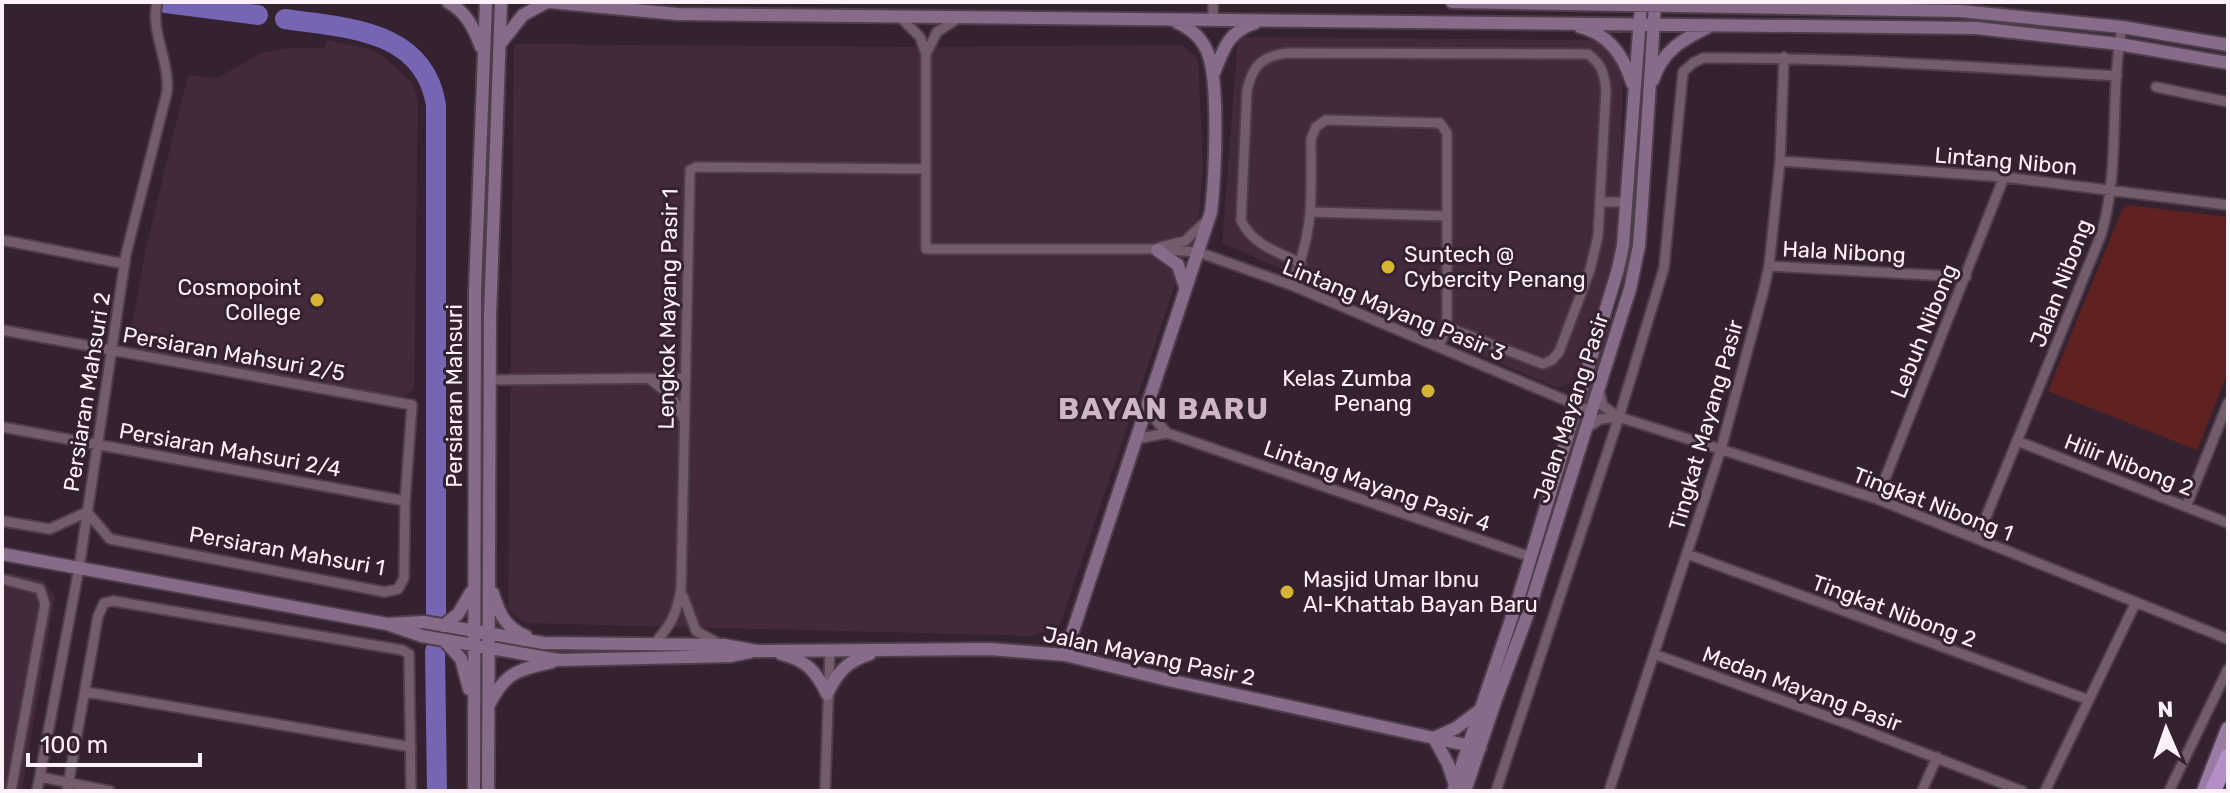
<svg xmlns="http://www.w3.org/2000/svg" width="2230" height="793" viewBox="0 0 2230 793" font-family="Rubik,sans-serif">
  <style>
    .built { fill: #42293b }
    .green { fill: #602121 }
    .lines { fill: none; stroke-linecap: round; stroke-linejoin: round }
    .river { stroke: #7565b3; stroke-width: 20 }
    .street-casing { stroke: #4e3d4a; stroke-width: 13 }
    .secondary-casing { stroke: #4e3d4a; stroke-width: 16 }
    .primary-casing { stroke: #4e3d4a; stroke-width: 18 }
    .highway-casing { stroke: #4e3d4a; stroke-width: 20 }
    .street { stroke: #735d6d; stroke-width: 9 }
    .secondary { stroke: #866c88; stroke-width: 12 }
    .primary { stroke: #9a7ba3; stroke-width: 14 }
    .highway { stroke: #b48fc7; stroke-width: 16 }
    .poi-dot { fill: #d8b434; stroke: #352230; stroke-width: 3 }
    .labels { text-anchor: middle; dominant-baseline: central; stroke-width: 6; stroke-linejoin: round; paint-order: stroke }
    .street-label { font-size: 22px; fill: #fef0f9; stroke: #352230 }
    .poi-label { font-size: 22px; fill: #fef0f9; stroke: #352230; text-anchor: start }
    .district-label { font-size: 30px; font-weight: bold; letter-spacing: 2px; fill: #cfb6c7; stroke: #352230 }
  </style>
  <rect width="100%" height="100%" fill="#352230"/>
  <path class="built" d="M1238 37 1599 40 1623 69 1618 251 1578 381 1557 388 1222 243Z
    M327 40 369 49 383 56 413 84 418 101 414 388 403 398 141 349 130 336 146 247 188 75 218 78 260 53 290 48H325Z
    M514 44 914 47 1182 45 1198 59 1203 165 1199 214 1060 625 1033 636 524 623 508 609Z
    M2 572 43 580 55 596 22 791H2Z"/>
  <path class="green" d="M2127 205 2228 217V372L2197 450 2048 391 2122 210Z"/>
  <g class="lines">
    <path class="river" d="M166 3 258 15
      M285 19C346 28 424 29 436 105V613
      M435 651 437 791"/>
    <g class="street-casing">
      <path id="street" d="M899 16 920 37 926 54V249H1149L1198 252 1291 285 1591 411
        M1213 20V2
        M926 54 937 32 960 17
        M2156 87 2228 102
        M1780 161 2004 177 2228 205
        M1601 202H1626
        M1311 212 1447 216
        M2 240 125 264
        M1160 247 1185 241 1205 222
        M1301 263C1278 252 1252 245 1241 220L1247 90C1253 65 1262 56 1288 53L1588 54C1601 64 1604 72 1606 89L1598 236 1590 270 1559 352 1552 360 1543 364 1447 327
        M1769 266 1966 277
        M1291 285C1315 231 1311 196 1311 139L1316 127 1326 120 1440 123 1447 133V327L1439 346
        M2 330 412 405 405 501 404 578 398 589 385 592 110 539 87 512
        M650 379 672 397 683 418
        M490 380 686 378
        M1599 391 1603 406 1619 417 1877 499 2228 639
        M1147 410 1167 433 1531 557
        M2 427 405 501
        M1586 429 1600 419 1619 417
        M1136 439 1167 433
        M2017 441 2228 523
        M1877 499 2004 177
        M2186 507 2228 403
        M2 521 50 529 87 512
        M1977 539 2101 235C2121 168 2109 96 2122 27
        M1687 554 2089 700
        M2 579 40 589 45 604 11 791
        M683 596 696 631 716 642
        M653 645C671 625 676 616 681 589L690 170 696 167 926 169
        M1654 654 1851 725 2022 791
        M86 692 411 747
        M40 777 110 791
        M37 791 79 568 126 254 167 92C170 61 150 32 157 2
        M67 791 98 616 104 603 113 601 402 650 409 654 411 791
        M825 791 830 650
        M1496 791 1619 417 1664 268 1683 72 1693 63 1703 58C1841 57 1979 67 2117 76
        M1609 791 1721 449 1763 293 1769 266 1780 161 1784 57
        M1922 791 1937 757
        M2045 791 2135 604
        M2169 791 2228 669"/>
    </g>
    <g class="secondary-casing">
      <path id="secondary" d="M448 2C466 12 474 28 481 47
        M549 2 677 14 1976 28 2119 44 2228 63
        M1452 2 1960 11 2122 27 2228 45
        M1580 27C1609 34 1624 56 1632 83
        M500 44 523 15 547 2
        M1214 73C1224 48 1228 32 1255 23
        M1653 80C1663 50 1683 39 1710 26
        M1157 250 1178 265 1185 287
        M2 554 387 624 422 636 559 660 730 656 750 652
        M493 593C499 614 506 628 526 636
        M387 624 424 622 543 643 724 645 757 651 989 649 1065 655 1168 680 1480 748
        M443 626 458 614 471 592
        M444 640 461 659 469 689
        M781 654C806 660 816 671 827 694
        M1065 655 1211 212C1215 179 1220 79 1207 51 1201 37 1190 28 1176 22
        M827 694C837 673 847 661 870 654
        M489 705C505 672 518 670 552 662
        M1434 738 1456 728 1480 710
        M1434 738 1448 764 1455 785
        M474 791 475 290 486 2
        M488 791 490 317 501 2
        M1453 791 1519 596 1618 269 1623 245 1641 5
        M1465 791 1495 702 1527 616 1630 289 1639 246 1642 204 1655 5"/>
    </g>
    <g class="primary-casing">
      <path id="primary" d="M2204 791 2228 729"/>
    </g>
    <g class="highway-casing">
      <path id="highway" d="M2213 791 2228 757"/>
    </g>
    <use href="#street" class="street"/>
    <use href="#secondary" class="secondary"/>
    <use href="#primary" class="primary"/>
    <use href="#highway" class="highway"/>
  </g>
  <g class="poi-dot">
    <circle cx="1388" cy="267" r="8"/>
    <circle cx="317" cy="300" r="8"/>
    <circle cx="1428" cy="391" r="8"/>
    <circle cx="1287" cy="592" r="8"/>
  </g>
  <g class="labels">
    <g class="street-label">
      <text transform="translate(2006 161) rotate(5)">Lintang Nibon</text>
      <text transform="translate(1844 252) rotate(3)">Hala Nibong</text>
      <text transform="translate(2061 283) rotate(-69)">Jalan Nibong</text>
      <text transform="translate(668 309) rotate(-89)">Lengkok Mayang Pasir 1</text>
      <text transform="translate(1394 310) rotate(22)">Lintang Mayang Pasir 3</text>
      <text transform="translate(1924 331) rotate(-68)">Lebuh Nibong</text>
      <text transform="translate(234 354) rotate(10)">Persiaran Mahsuri 2/5</text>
      <text transform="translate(87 392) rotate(-81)">Persiaran Mahsuri 2</text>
      <text transform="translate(454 396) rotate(-90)">Persiaran Mahsuri</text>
      <text transform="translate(1571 408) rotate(-72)">Jalan Mayang Pasir</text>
      <text transform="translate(1706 425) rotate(-74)">Tingkat Mayang Pasir</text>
      <text transform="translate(230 450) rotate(10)">Persiaran Mahsuri 2/4</text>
      <text transform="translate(2129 465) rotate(21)">Hilir Nibong 2</text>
      <text transform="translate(1377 486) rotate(19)">Lintang Mayang Pasir 4</text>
      <text transform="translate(1933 504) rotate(21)">Tingkat Nibong 1</text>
      <text transform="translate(287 551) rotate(10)">Persiaran Mahsuri 1</text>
      <text transform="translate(1894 611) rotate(20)">Tingkat Nibong 2</text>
      <text transform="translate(1149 656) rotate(12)">Jalan Mayang Pasir 2</text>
      <text transform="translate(1802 689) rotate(20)">Medan Mayang Pasir</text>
    </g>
    <g class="poi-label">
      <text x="1404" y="254">Suntech @<tspan x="1404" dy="25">Cybercity Penang</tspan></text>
      <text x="301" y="287" text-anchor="end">Cosmopoint<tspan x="301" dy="25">College</tspan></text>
      <text x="1412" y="378" text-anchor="end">Kelas Zumba<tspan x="1412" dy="25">Penang</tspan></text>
      <text x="1303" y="579">Masjid Umar Ibnu<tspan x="1303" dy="25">Al-Khattab Bayan Baru</tspan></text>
    </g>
    <g class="district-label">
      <text x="1164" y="409">BAYAN BARU</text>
    </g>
  </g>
  <rect width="2230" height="793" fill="none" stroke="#fef0f9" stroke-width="8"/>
  <g transform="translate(2166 729) rotate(358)" stroke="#352230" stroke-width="6" paint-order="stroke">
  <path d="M0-6L14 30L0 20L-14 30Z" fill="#fef0f9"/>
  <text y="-12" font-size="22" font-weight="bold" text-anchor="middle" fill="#fef0f9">N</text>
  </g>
  <path d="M28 753v12h172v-12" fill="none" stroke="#fef0f9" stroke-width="4"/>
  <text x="40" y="753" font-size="24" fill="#fef0f9" stroke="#352230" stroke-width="6" paint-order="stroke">100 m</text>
</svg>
